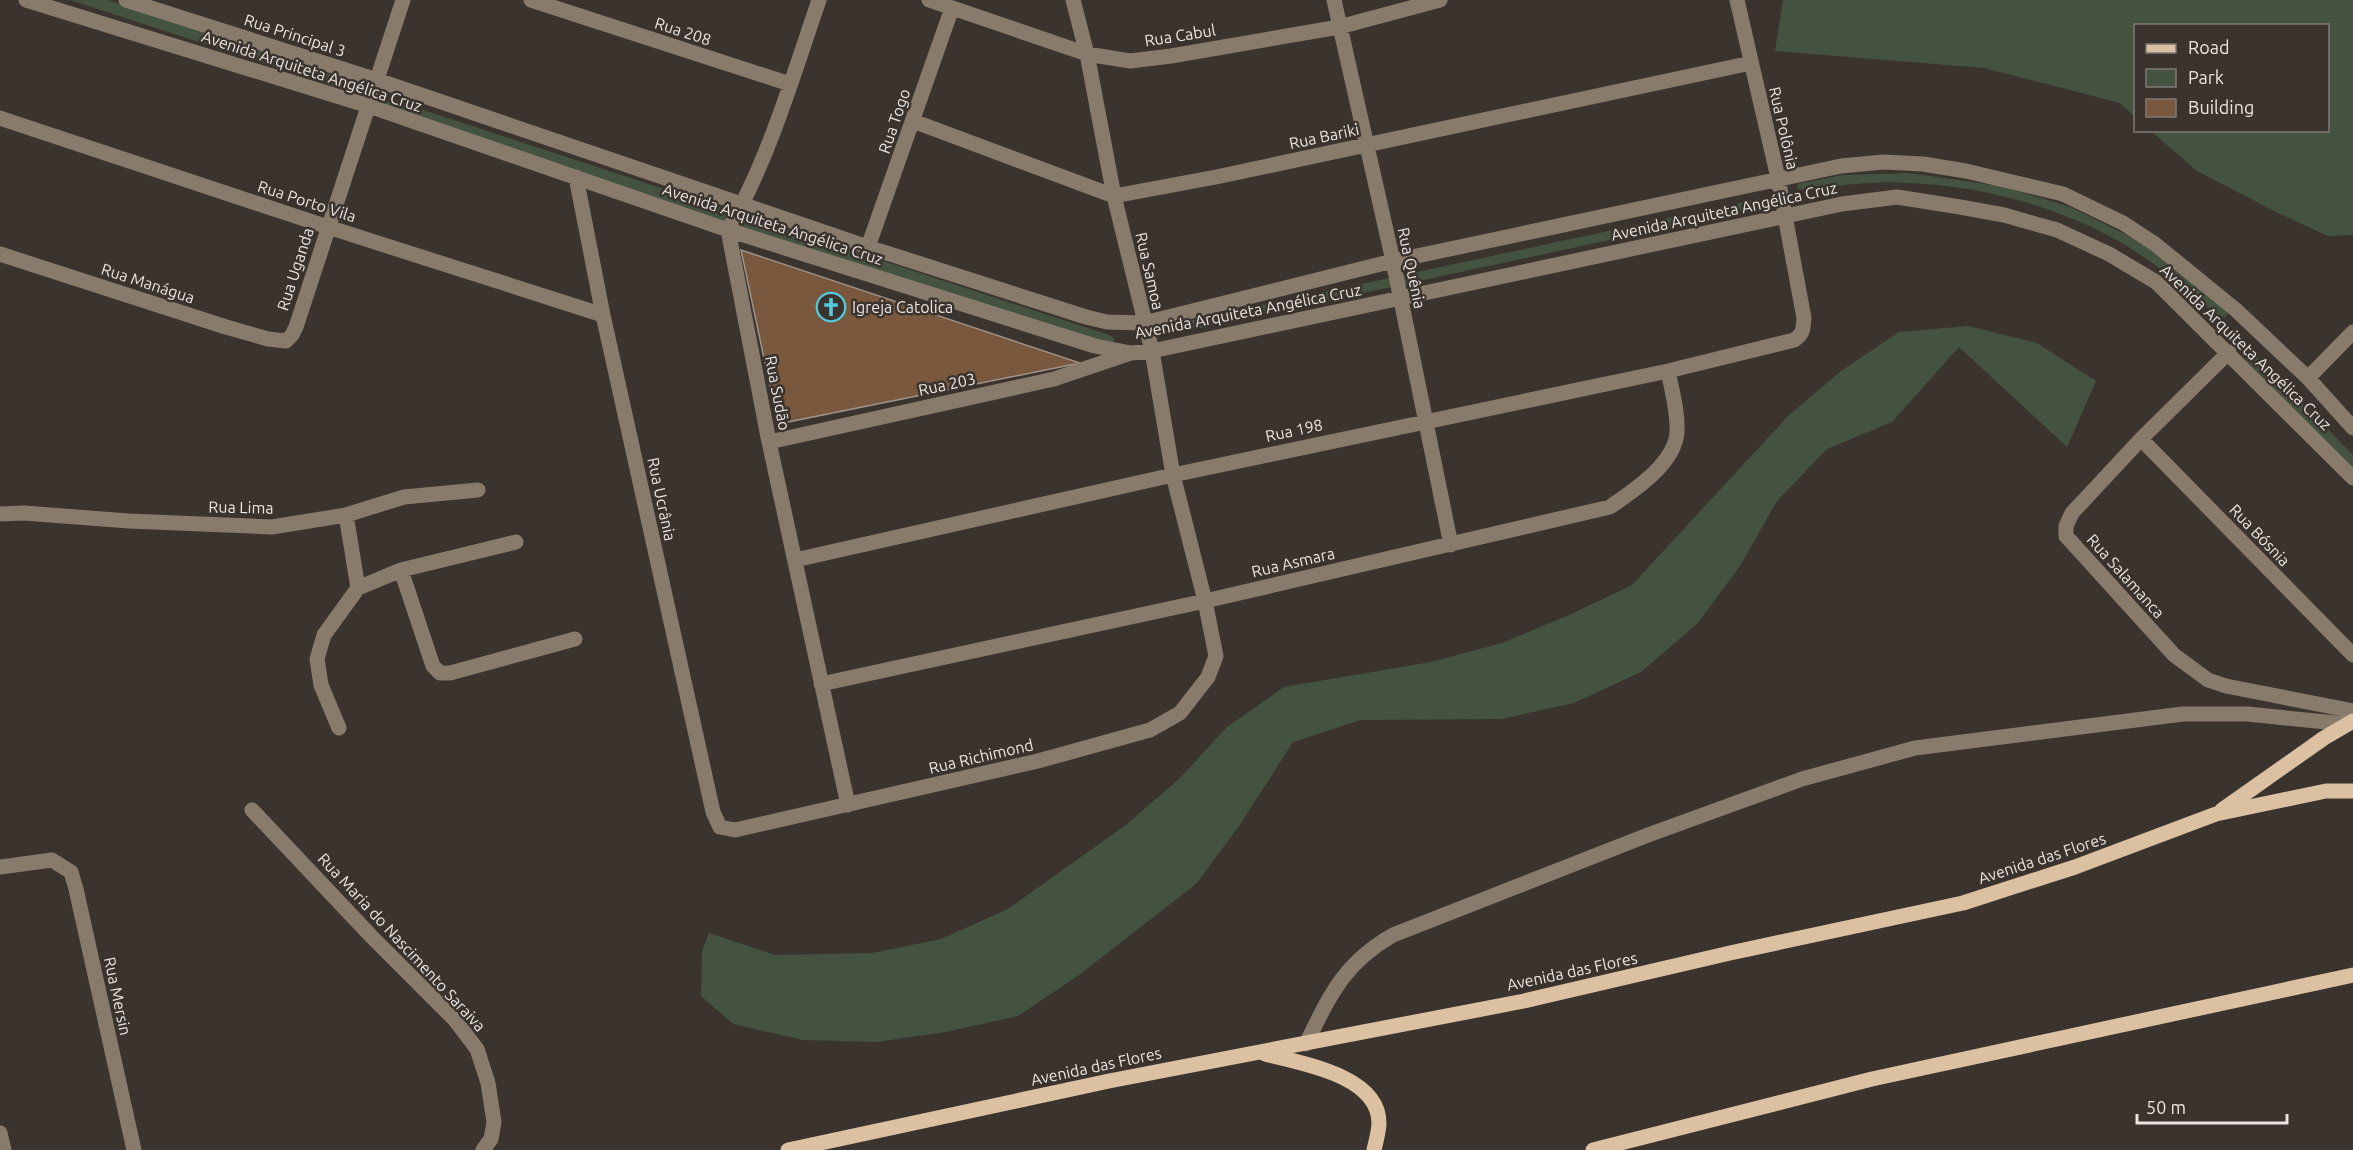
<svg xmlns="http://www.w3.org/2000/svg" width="2353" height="1150" viewBox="0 0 2353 1150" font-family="Ubuntu,sans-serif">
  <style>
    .green { fill: #435340 }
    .building { fill: #79583d; stroke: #9c938c; stroke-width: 1.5 }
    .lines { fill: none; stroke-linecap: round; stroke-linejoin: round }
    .minor { stroke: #887b6c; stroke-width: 15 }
    .major { stroke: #dbc1a2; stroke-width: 15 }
    .labels { text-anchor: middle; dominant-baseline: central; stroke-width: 5; stroke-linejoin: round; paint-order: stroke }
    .street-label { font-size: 16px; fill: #eae5e2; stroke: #3b332d }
    .poi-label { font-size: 16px; fill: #eae5e2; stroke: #3b332d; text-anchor: start }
  </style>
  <rect width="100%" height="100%" fill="#3b332d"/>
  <path class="green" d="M70 0H108L362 85 361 89 352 92Z
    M1783 0H2353V235L2328 236 2278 213 2197 171 2151 131 2328 130V26H2136L2135 117 2120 103 1984 68 1775 51Z
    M393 100 1109 335 1114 338V343L1108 345 888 276 389 110 385 106V103Z
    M1909 173 2000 186 2068 206 2127 235 2159 255 2226 310 2228 314 2225 318 2218 315C2184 287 2150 258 2111 237 2055 207 1987 188 1924 184 1902 182 1877 182 1855 184 1835 185 1817 192 1797 189L1798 184 1843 175Z
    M1758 199 1764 202V207L1181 332 1173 330 1174 324Z
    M1968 326 2037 343 2096 381 2067 447 1959 347 1892 422 1827 449 1777 501 1740 566 1697 624 1641 672 1574 703 1502 719 1361 720 1293 742 1239 826 1196 884 1079 975 1018 1016 946 1032 876 1042 803 1040 733 1024 701 996 702 951 709 933 775 955 872 953 941 939 1008 909 1127 824 1180 778 1227 727 1284 687 1431 662 1502 643 1569 615 1632 585 1788 416 1841 371 1899 332Z
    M2247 347 2353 455V470L2246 360 2242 351Z"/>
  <path class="building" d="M741 250 1080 363 778 424Z"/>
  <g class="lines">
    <path class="minor" d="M26 0 369 106 728 230 1095 346 1131 353 1152 351 1842 204 1897 197 1960 207 2004 215 2057 230 2109 254 2156 282 2353 478
      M126 0 377 80 868 247 1086 317 1107 322 1144 323 1393 261 1841 166 1883 162 1923 164 1966 171 2063 194 2123 223 2155 244 2236 310 2308 378 2353 428
      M531 0 790 84
      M819 0C793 76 768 161 728 230L769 442 848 805
      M929 0 1087 54 1130 61 1171 56 1339 27 1440 0
      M1334 0 1393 261 1451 545
      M0 118 328 227 603 315
      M913 121 1114 196 1216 177 1751 63
      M576 177 603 315 713 812 720 827 735 830 1038 761 1150 730 1180 713 1208 677 1216 656 1205 601 1173 475 1152 351 1114 196 1087 54 1073 0
      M868 247 952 8
      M0 254 226 327 268 339 286 341 292 335 296 327 403 0
      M2229 352 2141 439 2072 513 2066 526V536L2174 655 2208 680 2226 686 2353 711
      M2308 378 2353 332
      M2141 439 2353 655
      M769 442 1054 379 1131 353
      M0 514 24 513 129 521 272 527 346 515 404 497 478 490
      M346 515 358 588
      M795 560 1173 475 1668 371 1794 340C1804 334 1803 328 1804 318L1778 178 1737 0
      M401 570 433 666 440 673H450L575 639
      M821 684 1205 601 1610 507C1634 490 1675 464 1677 432 1678 411 1672 391 1668 371
      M339 728 321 685 317 659 324 635 358 588 401 570 516 542
      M252 810 371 936 454 1019 477 1049 488 1083 494 1122 491 1139 483 1150
      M0 867 52 860 71 872 76 889 134 1150
      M1306 1044C1330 995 1344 963 1393 935L1648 835 1802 779 1915 748 2183 714H2247L2346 724
      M0 1133 4 1150"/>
    <path class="major" d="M2222 810 2324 738 2353 721
      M1265 1054C1300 1063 1379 1075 1379 1123 1379 1131 1376 1141 1374 1150
      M788 1150 1109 1081 1524 1001 1730 953 1963 903 2075 867 2216 814 2326 791H2353
      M1593 1150 1872 1079 2353 975"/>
  </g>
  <defs>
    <g id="church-ring" transform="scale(1.5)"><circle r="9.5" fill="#3b332d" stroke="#55cadf" stroke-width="1.5"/><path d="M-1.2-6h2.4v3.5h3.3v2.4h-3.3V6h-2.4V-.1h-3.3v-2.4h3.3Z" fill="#55cadf"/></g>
  </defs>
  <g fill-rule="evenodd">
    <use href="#church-ring" x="831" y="307"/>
  </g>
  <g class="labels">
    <g class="street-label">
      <text transform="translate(683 31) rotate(18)">Rua 208</text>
      <text transform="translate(295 35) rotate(18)">Rua Principal 3</text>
      <text transform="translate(1180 35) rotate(-9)">Rua Cabul</text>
      <text transform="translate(312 71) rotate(18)">Avenida Arquiteta Angélica Cruz</text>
      <text transform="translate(894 121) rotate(-71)">Rua Togo</text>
      <text transform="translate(1784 128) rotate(77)">Rua Polônia</text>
      <text transform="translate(1324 136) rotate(-12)">Rua Bariki</text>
      <text transform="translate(307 201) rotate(18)">Rua Porto Vila</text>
      <text transform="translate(1724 211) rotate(-12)">Avenida Arquiteta Angélica Cruz</text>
      <text transform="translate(773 224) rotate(18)">Avenida Arquiteta Angélica Cruz</text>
      <text transform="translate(1412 268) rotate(78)">Rua Quênia</text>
      <text transform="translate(295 269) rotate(-72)">Rua Uganda</text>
      <text transform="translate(1150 271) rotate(77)">Rua Samoa</text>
      <text transform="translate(148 283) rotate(18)">Rua Manágua</text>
      <text transform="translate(1248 311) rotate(-11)">Avenida Arquiteta Angélica Cruz</text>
      <text transform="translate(2246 347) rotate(44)">Avenida Arquiteta Angélica Cruz</text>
      <text transform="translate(947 384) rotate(-12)">Rua 203</text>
      <text transform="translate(778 393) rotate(79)">Rua Sudão</text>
      <text transform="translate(1294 430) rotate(-12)">Rua 198</text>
      <text transform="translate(662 499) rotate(78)">Rua Ucrânia</text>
      <text transform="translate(241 507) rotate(1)">Rua Lima</text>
      <text transform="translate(2260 535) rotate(46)">Rua Bósnia</text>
      <text transform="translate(1293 562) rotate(-13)">Rua Asmara</text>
      <text transform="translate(2126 576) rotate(48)">Rua Salamanca</text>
      <text transform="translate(981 756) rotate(-13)">Rua Richimond</text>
      <text transform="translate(2042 858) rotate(-18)">Avenida das Flores</text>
      <text transform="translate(402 942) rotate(47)">Rua Maria do Nascimento Saraiva</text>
      <text transform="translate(1572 971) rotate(-12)">Avenida das Flores</text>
      <text transform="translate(118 996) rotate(78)">Rua Mersin</text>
      <text transform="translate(1096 1066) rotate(-12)">Avenida das Flores</text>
    </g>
    <g class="poi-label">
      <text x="852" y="307">Igreja Catolica</text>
    </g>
  </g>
  <rect x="2134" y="24" width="195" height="108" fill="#3b332d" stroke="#817a75" stroke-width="1.5"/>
  <rect x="2146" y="44" width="30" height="9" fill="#dbc1a2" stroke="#817a75" stroke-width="1.5"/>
  <text x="2188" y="54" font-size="18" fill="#eae5e2">Road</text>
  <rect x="2146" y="69" width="30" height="18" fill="#435340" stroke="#817a75" stroke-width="1.5"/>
  <text x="2188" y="84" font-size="18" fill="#eae5e2">Park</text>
  <rect x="2146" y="99" width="30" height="18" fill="#79583d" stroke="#817a75" stroke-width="1.5"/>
  <text x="2188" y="114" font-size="18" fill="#eae5e2">Building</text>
  <path d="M2137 1114v9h150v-9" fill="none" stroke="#eae5e2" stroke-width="3"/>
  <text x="2146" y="1114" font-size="18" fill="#eae5e2" stroke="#3b332d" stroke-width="4.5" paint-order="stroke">50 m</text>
</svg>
